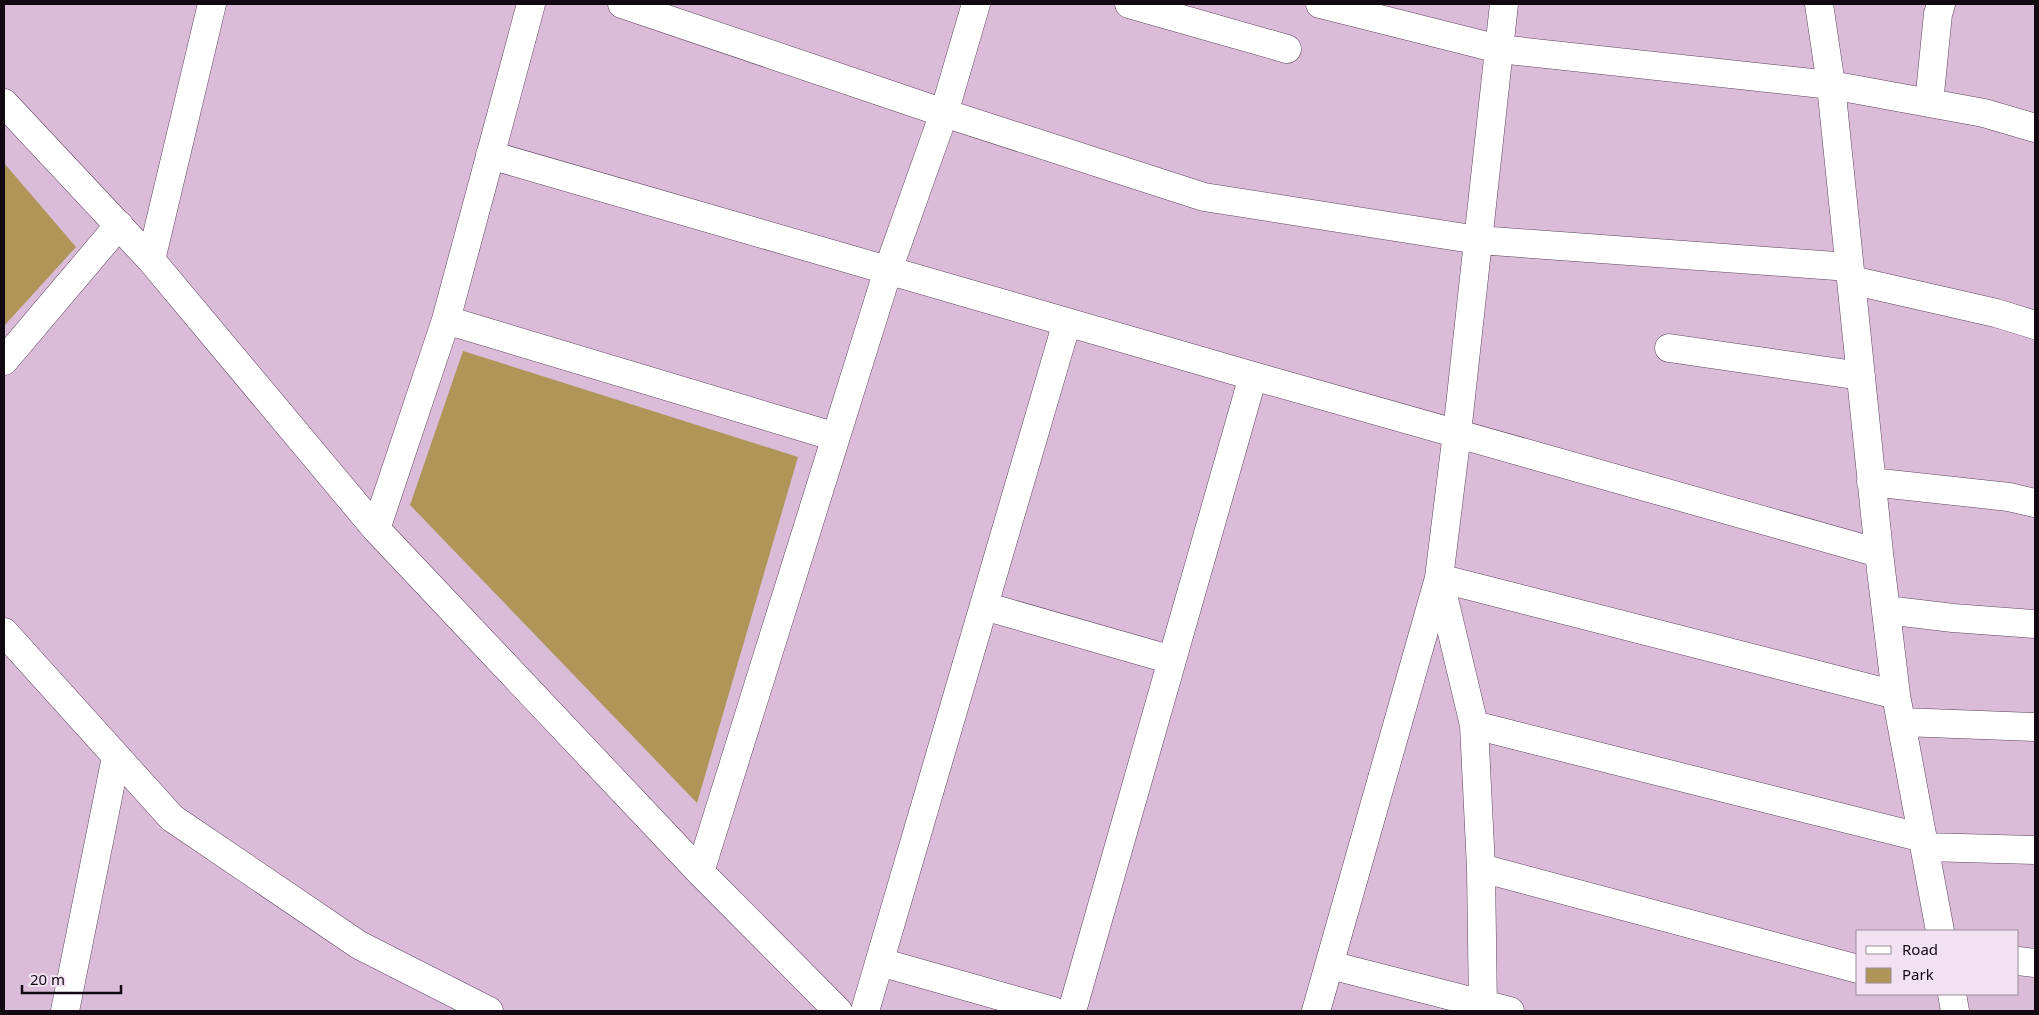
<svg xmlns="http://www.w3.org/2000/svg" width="2039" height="1015" viewBox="0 0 2039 1015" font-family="'Noto Sans',sans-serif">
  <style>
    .green { fill: #af9658 }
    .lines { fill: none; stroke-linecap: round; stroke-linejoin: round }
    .street-casing { stroke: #5e445d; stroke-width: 29 }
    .street { stroke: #fff; stroke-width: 28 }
  </style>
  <rect width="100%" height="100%" fill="#dabcd9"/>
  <path class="green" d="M4 163 76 247 4 326Z
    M463 351 798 457 697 803 410 505Z"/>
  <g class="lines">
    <g class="street-casing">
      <path id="street" d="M622 4 944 113 1204 197 1478 240 1849 267
        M1129 4 1287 49
        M1320 4 1499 49 1831 85 1984 113 2035 128
        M1819 4 1831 85 1879 553 1896 695 1940 931
        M4 103 151 260 376 529 700 872 838 1011
        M1929 103 1938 14 1941 4
        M490 155 1253 376 1879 553
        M151 260 212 4
        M1851 280 1996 313 2035 325
        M446 320 836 437
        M1669 348 1861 376
        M4 361 119 225
        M1871 482 2009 497 2035 503
        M376 529 446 320 531 4
        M984 606 1172 660
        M1886 610 1953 618 2035 624
        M4 632 172 818 359 945 489 1011
        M1902 722 2035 727
        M1474 725 1923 838
        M1925 847 2035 850
        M1481 868 1858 969
        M700 872 888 270 944 113 976 4
        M2018 961 2035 963
        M880 962 1053 1011
        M1330 965 1510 1011
        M1952 994 1955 1011
        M65 1011 116 757
        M865 1011 1067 322
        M1072 1011 1253 376
        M1316 1011 1439 578 1457 433 1504 4
        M1483 1011 1481 868 1474 725 1439 578 1896 695"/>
    </g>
    <use href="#street" class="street"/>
  </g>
  <rect width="2039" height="1015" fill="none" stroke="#120812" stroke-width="10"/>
  <rect x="1856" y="930" width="162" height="65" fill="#f2e2f1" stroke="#988b98"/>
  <rect x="1866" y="946" width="25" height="8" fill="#ffffff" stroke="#988b98"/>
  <text x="1902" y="955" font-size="15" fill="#120812">Road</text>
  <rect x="1866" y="968" width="25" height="15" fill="#af9658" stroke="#988b98"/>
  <text x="1902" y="980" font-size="15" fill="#120812">Park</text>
  <path d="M22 985v8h99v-8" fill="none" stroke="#120812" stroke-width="2.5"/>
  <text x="30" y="985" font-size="15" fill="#120812" stroke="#f2e2f1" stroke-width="4" paint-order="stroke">20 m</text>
</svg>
